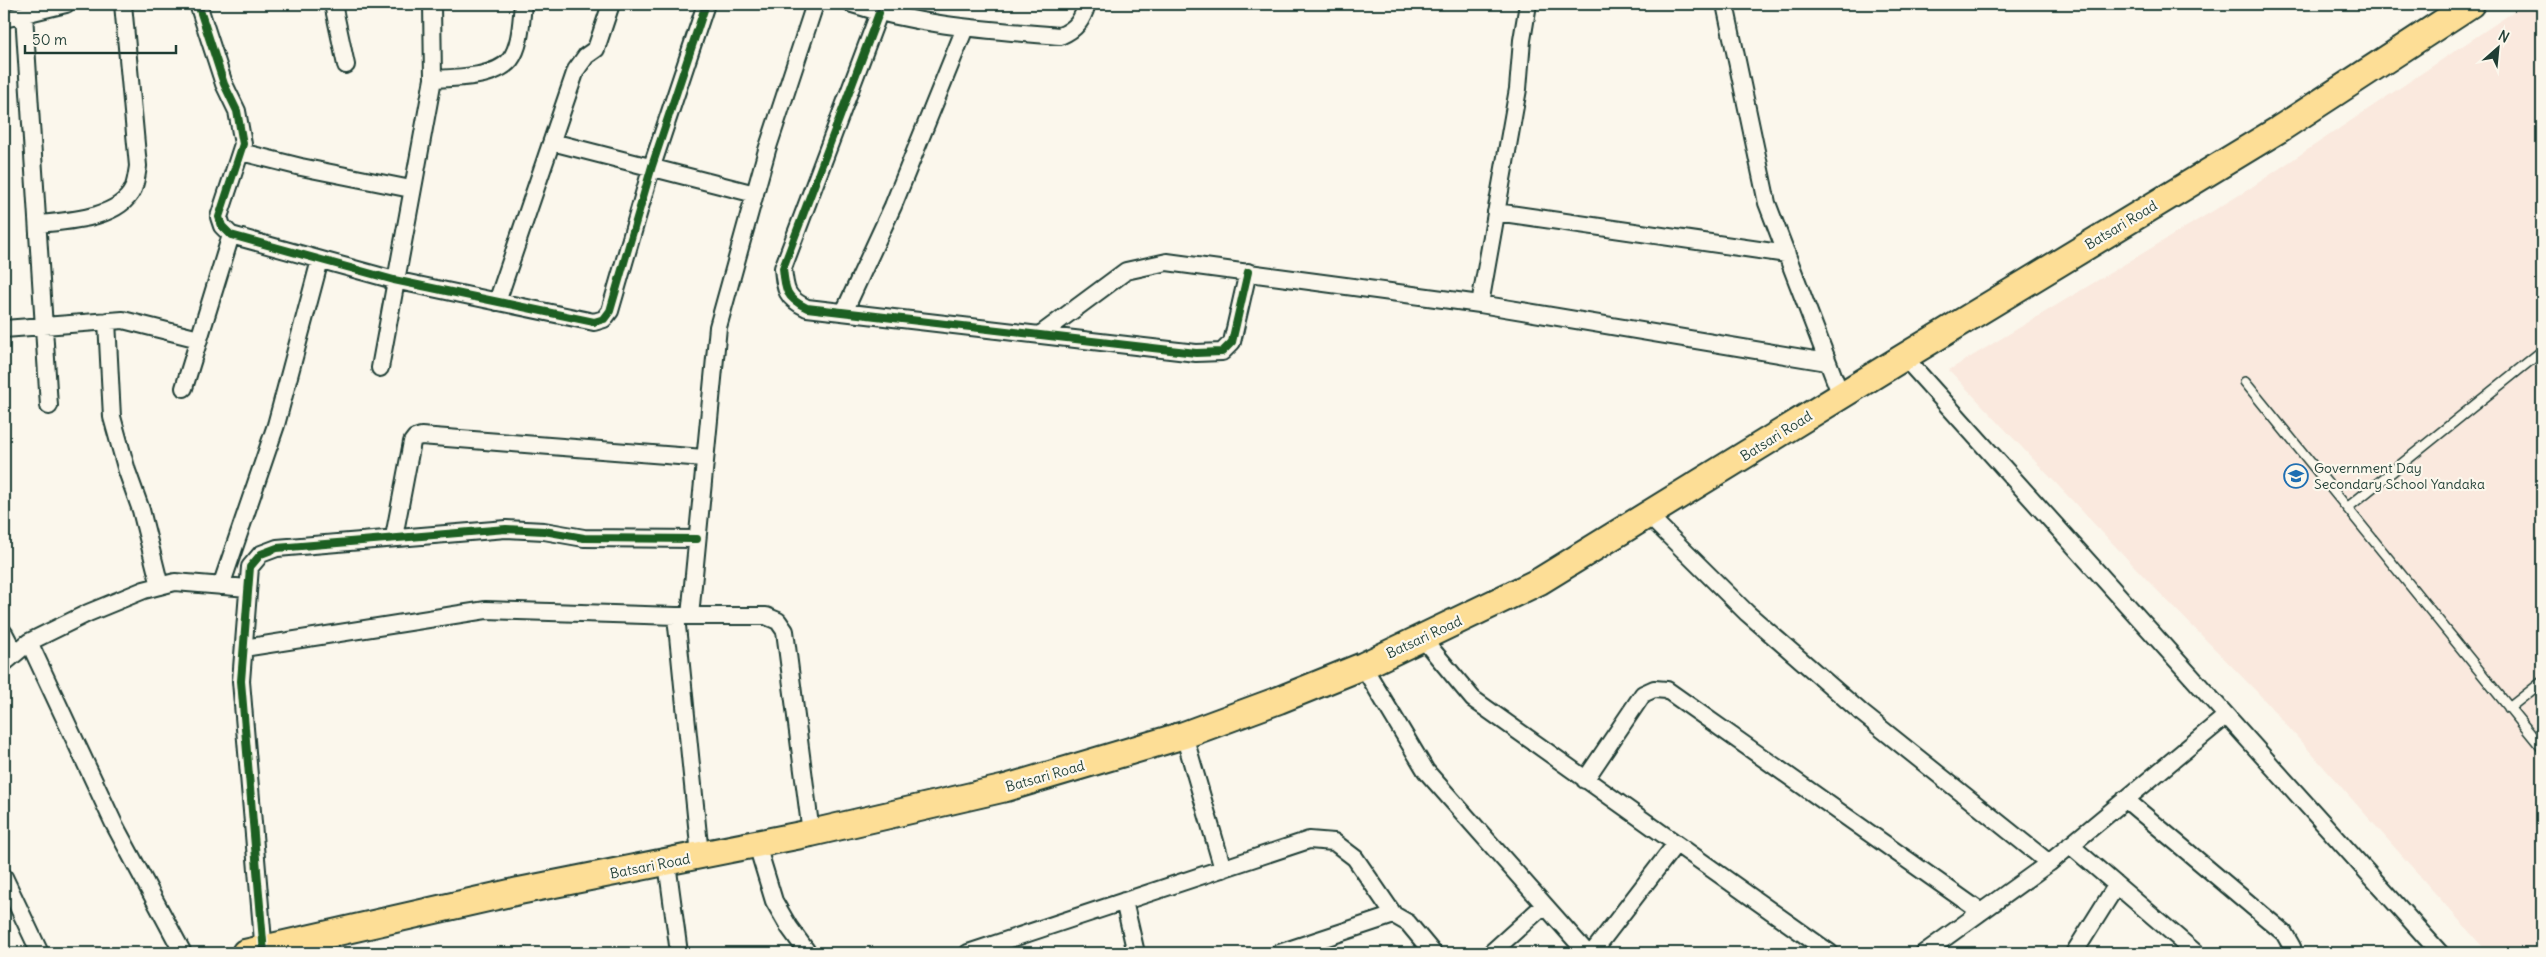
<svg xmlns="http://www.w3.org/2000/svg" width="2546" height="957" viewBox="0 0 2546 957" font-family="Delius,sans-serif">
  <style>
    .built { fill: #fae9de }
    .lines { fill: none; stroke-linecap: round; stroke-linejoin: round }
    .lane-casing { stroke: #1f3d34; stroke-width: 12 }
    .street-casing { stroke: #1f3d34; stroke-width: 20 }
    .primary-casing { stroke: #1f3d34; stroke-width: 30 }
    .lane { stroke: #fbf7ec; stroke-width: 9 }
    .street { stroke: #fbf7ec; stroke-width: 16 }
    .primary { stroke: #fdde96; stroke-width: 26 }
    .cycleway-casing { stroke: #fbf7ec; stroke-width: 11 }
    .cycleway { stroke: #1b5e20; stroke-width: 8 }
    .labels { text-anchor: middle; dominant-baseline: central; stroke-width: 4.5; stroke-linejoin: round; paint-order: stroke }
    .street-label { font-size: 14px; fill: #1f3d34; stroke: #fbf7ec }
    .poi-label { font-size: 14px; fill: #1f3d34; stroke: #fbf7ec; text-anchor: start }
  </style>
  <rect width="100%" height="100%" fill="#fbf7ec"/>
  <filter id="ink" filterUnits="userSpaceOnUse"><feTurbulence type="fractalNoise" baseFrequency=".02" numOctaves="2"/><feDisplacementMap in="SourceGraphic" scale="10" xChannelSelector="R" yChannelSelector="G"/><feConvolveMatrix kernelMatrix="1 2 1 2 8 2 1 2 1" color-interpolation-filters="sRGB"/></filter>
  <g filter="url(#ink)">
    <path class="built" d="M2525 4H2542V953H2488L2259 694 2150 583 1949 370 2246 191Z"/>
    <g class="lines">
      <g class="lane-casing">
        <path id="lane" d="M2245 382 2542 748
          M2347 508 2542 351
          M2509 708 2542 682"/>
      </g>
      <g class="street-casing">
        <path id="street" d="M198 4 224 84 237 111 243 144 219 217 222 226 231 235 394 280 594 322 604 319 610 311 652 166 706 4
          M333 4 346 65
          M852 4C919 26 990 30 1060 36 1077 29 1082 20 1087 4
          M1725 4 1767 203 1841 396
          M879 13 783 268C785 290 786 298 807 308L1196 353 1222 352 1232 342 1248 272
          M24 14 49 406
          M4 19 66 4
          M433 79C454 78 495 78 510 60 521 46 521 21 523 4
          M552 142 755 194
          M241 152 301 167 411 189
          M1496 212 1787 254
          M39 224C66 221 119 219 133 189 136 182 137 173 138 166L123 4
          M497 302 576 70 586 56 596 49 611 4
          M1480 304 1518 89 1522 40 1528 4
          M844 312 893 206 965 28
          M107 321 112 417 127 471 141 510 160 586
          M4 329 123 320 199 339
          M1041 334 1126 271 1167 262 1480 304 1827 362
          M1904 357 2440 953
          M380 368 433 79 432 4
          M184 388 231 235
          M1649 516 1747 613 1863 714 2049 863
          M394 537 412 442 415 438 421 436 704 458
          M221 586 276 425 320 260
          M676 616 700 855
          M690 616 718 327 767 150 815 4
          M4 633 15 654
          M1423 639 1473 699 1830 953
          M29 642 114 824 183 953
          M244 648 486 610 676 616H766L778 621 785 631 811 833
          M4 663 29 642 88 613 144 590 175 582 248 588
          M1363 666 1426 771 1587 953
          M1184 735 1223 869
          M1585 780 1643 694 1654 689 1667 690 1981 912
          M2125 799 2284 933 2292 947 2288 953
          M757 845 774 901 789 927 808 953
          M2070 845 2196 953
          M667 863 679 953
          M4 877 40 953
          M1124 901 1136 953
          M264 953 241 681 250 567 261 554 277 548 506 529 544 531 584 538 697 539
          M968 953 1309 840 1334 842 1355 858 1394 915
          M1279 953 1394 915 1408 923 1433 953
          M1491 953 1543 906
          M1592 953 1675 845
          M1924 953 2049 863 2225 717
          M2074 953 2116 886"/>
      </g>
      <g class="primary-casing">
        <path id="primary" d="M245 953 519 891 811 833 1006 788 1184 735 1279 700 1363 666 1540 581 1904 357 2278 130 2471 4"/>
      </g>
      <use href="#lane" class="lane"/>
      <use href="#street" class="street"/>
      <use href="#primary" class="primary"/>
      <g class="cycleway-casing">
        <path id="cycleway" d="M198 4 224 84 237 111 243 144 219 217 222 226 231 235 394 280 594 322 604 319 610 311 652 166 706 4
          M879 13 783 268C785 290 786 298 807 308L1196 353 1222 352 1232 342 1248 272
          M264 953 241 681 250 567 261 554 277 548 506 529 544 531 584 538 697 539"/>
      </g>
      <use href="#cycleway" class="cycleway"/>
    </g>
  </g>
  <defs>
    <g id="school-ring" transform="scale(1.25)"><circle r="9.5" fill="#fbf7ec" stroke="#1f6fb2" stroke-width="1.5"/><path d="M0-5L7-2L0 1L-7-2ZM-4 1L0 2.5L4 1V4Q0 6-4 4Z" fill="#1f6fb2"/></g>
  </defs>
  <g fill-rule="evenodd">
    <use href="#school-ring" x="2296" y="476"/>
  </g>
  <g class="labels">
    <g class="street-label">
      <text transform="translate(2121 225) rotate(-31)">Batsari Road</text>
      <text transform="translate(1776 436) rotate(-32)">Batsari Road</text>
      <text transform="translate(1424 637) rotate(-25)">Batsari Road</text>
      <text transform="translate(1045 776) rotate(-16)">Batsari Road</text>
      <text transform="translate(650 866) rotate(-11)">Batsari Road</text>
    </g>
    <g class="poi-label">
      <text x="2314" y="468">Government Day<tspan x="2314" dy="16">Secondary School Yandaka</tspan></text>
    </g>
  </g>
  <rect width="2546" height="957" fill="none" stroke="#fbf7ec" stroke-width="20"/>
  <rect x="10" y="10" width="2526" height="937" fill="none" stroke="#1f3d34" stroke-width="2" filter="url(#ink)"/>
  <g transform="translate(2498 48) rotate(27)" stroke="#fbf7ec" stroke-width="4" paint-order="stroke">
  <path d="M0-4L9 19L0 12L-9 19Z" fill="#1f3d34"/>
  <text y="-8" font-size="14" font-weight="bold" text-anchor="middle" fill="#1f3d34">N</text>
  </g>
  <path d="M25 45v8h151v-8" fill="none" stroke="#1f3d34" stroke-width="2.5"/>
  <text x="32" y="45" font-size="15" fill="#1f3d34" stroke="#fbf7ec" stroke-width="4" paint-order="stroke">50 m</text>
</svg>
